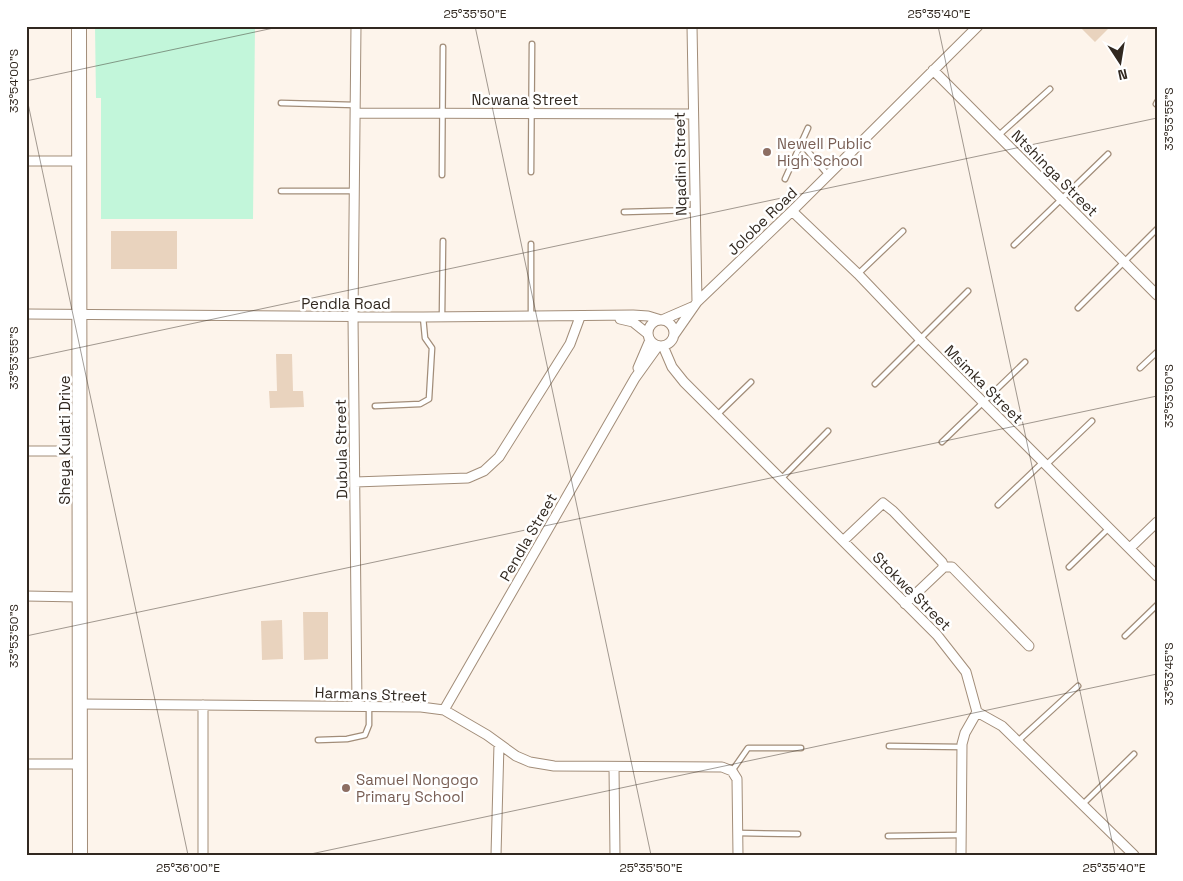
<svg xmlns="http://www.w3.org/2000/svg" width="1183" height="881" viewBox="0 0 1183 881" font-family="'Space Grotesk',sans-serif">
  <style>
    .green { fill: #c2f6da }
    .building { fill: #e9d3be }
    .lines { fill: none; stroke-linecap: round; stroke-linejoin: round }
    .lane-casing { stroke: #a28d79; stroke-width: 7 }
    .street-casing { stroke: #a28d79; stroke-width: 11 }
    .secondary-casing { stroke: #a28d79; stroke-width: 16 }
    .lane { stroke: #fff; stroke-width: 4.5 }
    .street { stroke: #fff; stroke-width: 9 }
    .secondary { stroke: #fff; stroke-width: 14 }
    .ticks { fill: none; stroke: #312820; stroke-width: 1; stroke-opacity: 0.45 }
    .education-dot { fill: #8d6e63; stroke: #fff; stroke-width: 2 }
    .labels { text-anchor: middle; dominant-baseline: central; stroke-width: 5; stroke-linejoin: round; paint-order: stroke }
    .street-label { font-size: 15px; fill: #312820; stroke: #fff }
    .education-label { font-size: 15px; fill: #785e54; stroke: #fff; text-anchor: start }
    .neatline { fill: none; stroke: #312820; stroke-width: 2 }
    .ticks-label { font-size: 12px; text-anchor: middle; fill: #312820 }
  </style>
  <rect width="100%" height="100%" fill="#fdf4eb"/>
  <path class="green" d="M95 26H255L253 219H101V98H96Z"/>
  <path class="building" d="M1085 26H1111L1095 42 1082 29Z
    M111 231H177V269H111Z
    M276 354H292L293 391H303L304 407 270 408 269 391H277Z
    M303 612H328V659L304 660Z
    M282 620 283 659 262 660 261 621Z"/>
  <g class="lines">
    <g class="lane-casing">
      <path id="lane" d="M281 103 355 105
        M1156 104 1157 102
        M999 135 1050 89
        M801 143 828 175
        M531 172 532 44
        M442 175 443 47
        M785 179 808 128
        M281 191H354
        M624 212 695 210
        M1014 245 1108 154
        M858 274 903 231
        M1078 308 1157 229
        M531 316V244
        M442 317 443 241
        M1140 368 1157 352
        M875 384 968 291
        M375 406 420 404 429 399 432 348 425 338 423 317
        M717 415 751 382
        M942 442 1025 362
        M1046 465 1092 421
        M781 479 828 431
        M998 505 1043 462
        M1069 567 1109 528
        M1125 636 1157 605
        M318 740 347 739 365 735 369 725V707
        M1018 741 1078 686
        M889 746 962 747
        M732 771 748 748H801
        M1083 804 1134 754
        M738 833 798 834
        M888 836 961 835"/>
    </g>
    <g class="street-casing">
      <path id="street" d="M356 26 353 317 357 705
        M692 26 697 302
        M933 70 1157 295
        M357 113 693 114
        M26 161H80
        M792 211 858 274 920 339 1157 576
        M26 314 423 317 633 315 648 316 661 320
        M620 319 633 322 648 334
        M662 320 692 307
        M648 333a13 13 0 1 1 26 0a13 13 0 1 1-26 0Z
        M674 335 697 302 792 211 978 26
        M663 346 672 367 684 382 937 635 966 672 977 712 1002 726 1134 855
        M638 368 650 340
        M26 451H79
        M355 482 468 478 484 471 499 457 570 344 580 317
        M843 541 883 503 893 511 942 562 944 567 905 604
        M1130 548 1157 522
        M944 567H952L1029 646
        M26 596 79 597
        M80 704 421 707 444 710 487 735 516 756 530 762 554 766 722 767 732 771 737 779 738 855
        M444 710 635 378 658 346
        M26 764H80
        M614 767 615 855
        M203 855V705
        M496 855 499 744
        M961 855 962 744 965 733 977 712"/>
    </g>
    <g class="secondary-casing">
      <path id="secondary" d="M79 26 80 855"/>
    </g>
    <use href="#lane" class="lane"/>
    <use href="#street" class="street"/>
    <use href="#secondary" class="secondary"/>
  </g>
  <path class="ticks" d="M475 26 651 855M938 26 1115 855M26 81 283 26M26 94 188 855M26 359 1157 118M26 636 1157 396M306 855 1157 674"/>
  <g class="education-dot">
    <circle cx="767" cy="152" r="5"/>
    <circle cx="346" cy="788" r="5"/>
  </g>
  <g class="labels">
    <g class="street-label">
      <text x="525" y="99">Ncwana Street</text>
      <text transform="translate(680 164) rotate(-91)">Nqadini Street</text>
      <text transform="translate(1055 173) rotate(45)">Ntshinga Street</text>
      <text transform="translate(762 221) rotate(-44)">Jolobe Road</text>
      <text x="346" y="303">Pendla Road</text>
      <text transform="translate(984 384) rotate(45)">Msimka Street</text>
      <text transform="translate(64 440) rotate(-90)">Sheya Kulati Drive</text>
      <text transform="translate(341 449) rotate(-91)">Dubula Street</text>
      <text transform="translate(528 537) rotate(-60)">Pendla Street</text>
      <text transform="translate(912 591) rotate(45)">Stokwe Street</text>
      <text transform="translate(371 694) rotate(2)">Harmans Street</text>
    </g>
    <g class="education-label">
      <text x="777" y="143">Newell Public<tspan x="777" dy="17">High School</tspan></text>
      <text x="356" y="779">Samuel Nongogo<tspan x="356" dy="17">Primary School</tspan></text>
    </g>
  </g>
  <rect width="1183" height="881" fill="none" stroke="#ffffff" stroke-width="55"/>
  <g transform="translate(1120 62) rotate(168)" stroke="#ffffff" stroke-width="4" paint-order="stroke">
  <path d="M0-4L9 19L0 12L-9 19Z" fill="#312820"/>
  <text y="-8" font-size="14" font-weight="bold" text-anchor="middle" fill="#312820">N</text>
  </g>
  <rect x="28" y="28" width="1128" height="826" class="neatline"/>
  <g class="ticks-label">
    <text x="475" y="18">25°35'50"E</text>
    <text x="939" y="18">25°35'40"E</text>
    <text transform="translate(14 81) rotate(-90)" y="4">33°54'00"S</text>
    <text transform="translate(1169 119) rotate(-90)" y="4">33°53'55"S</text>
    <text transform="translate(14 358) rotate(-90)" y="4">33°53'55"S</text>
    <text transform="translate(1169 396) rotate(-90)" y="4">33°53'50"S</text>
    <text transform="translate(14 636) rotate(-90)" y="4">33°53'50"S</text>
    <text transform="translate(1169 674) rotate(-90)" y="4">33°53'45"S</text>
    <text x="188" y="872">25°36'00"E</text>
    <text x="651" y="872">25°35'50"E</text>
    <text x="1114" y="872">25°35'40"E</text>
  </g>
</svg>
